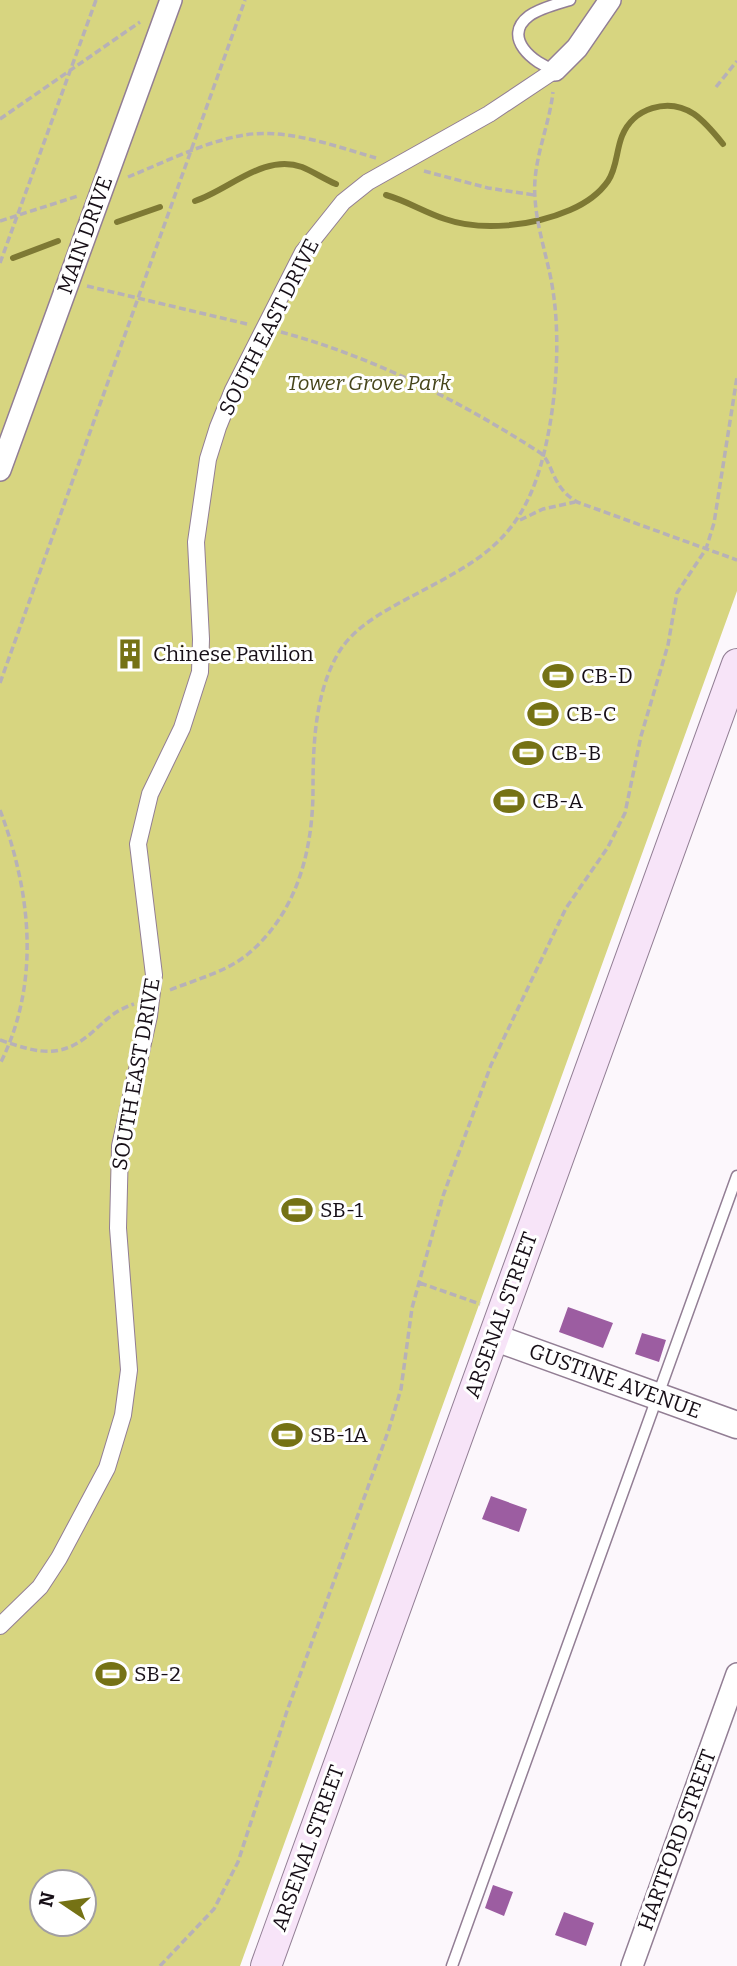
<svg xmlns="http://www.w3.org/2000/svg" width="737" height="1966" viewBox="0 0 737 1966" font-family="Bitter,serif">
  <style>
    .green { fill: #d7d580; fill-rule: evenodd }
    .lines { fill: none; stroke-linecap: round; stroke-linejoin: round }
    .stream { stroke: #7e7934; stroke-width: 6 }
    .building { fill: #9c5da1 }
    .service-casing { stroke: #927e94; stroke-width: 13 }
    .pedestrian-casing { stroke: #927e94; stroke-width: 18 }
    .minor-casing { stroke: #927e94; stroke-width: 24 }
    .tertiary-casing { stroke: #927e94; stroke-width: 29 }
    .secondary-casing { stroke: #927e94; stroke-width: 32 }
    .path { stroke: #b7b1b7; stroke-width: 3.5; stroke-dasharray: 7 3.5; stroke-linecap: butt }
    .service { stroke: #fff; stroke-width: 10 }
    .pedestrian { stroke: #fff; stroke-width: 16 }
    .minor { stroke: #fff; stroke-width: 21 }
    .tertiary { stroke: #fff; stroke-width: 26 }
    .secondary { stroke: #f7e4f8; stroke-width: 30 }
    .labels { text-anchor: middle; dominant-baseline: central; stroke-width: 6; stroke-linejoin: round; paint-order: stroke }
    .street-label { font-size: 21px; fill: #170f17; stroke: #fff }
    .park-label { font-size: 21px; font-style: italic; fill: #47461b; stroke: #fff }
    .poi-label { font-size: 21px; fill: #170f17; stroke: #fff; text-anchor: start }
  </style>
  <rect width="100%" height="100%" fill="#fcf7fc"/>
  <path class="green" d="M0 0H737V591L240 1966H0ZM42 1882H84V1924H42Z"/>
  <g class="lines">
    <path class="stream" d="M386 195C407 201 424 212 445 219 482 232 533 226 570 210 584 204 599 194 608 181 617 168 616 151 622 136 633 108 668 97 694 114 704 121 715 134 723 144
      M195 201C229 190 264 153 302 167 314 172 324 179 336 184
      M117 222 160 207
      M13 258 58 241"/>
  </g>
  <path class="building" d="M568 1307 613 1323 603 1348 559 1332Z
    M642 1333 666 1340 659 1362 635 1354Z
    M491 1496 527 1509 519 1532 482 1519Z
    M493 1885 513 1892 504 1916 485 1908Z
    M564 1912 594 1923 586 1946 555 1935Z"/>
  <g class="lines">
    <g class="service-casing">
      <path id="service" d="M555 70C534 64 501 37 529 16 540 8 557 4 570 0
        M452 1966 737 1176"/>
    </g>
    <g class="pedestrian-casing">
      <path id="pedestrian" d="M0 1626 40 1587 59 1558 107 1468 123 1415 129 1370 118 1228 120 1146 149 1016 154 975 138 844 150 794 182 728 200 672 201 639 196 542 208 459 218 427 233 390 303 252 343 202 368 182 489 114 555 70"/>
    </g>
    <g class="minor-casing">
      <path id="minor" d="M555 70 577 48 610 0
        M0 470 171 0
        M632 1966 737 1674"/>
    </g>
    <g class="tertiary-casing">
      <path id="tertiary" d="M493 1337 737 1425"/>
    </g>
    <g class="secondary-casing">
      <path id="secondary" d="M266 1966 737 664"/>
    </g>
    <path class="path" d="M716 87 737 61
      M0 119 140 22
      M424 171 488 188 534 195
      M128 177C165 162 204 142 244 135 287 128 335 146 376 158
      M0 221 78 196
      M0 263 96 0
      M87 286 247 324
      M281 332C373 357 460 401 539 452 554 462 550 486 577 502L737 560
      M520 520 543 509 575 502
      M0 683 245 0
      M0 810C31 892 41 983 0 1064
      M170 990C197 979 226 972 248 954 297 913 313 850 313 789 313 744 315 692 339 652 354 628 378 615 401 602 480 560 523 543 545 449 556 402 560 345 554 298 550 264 537 232 535 198 532 161 549 128 553 92
      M0 1040C41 1054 63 1060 97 1028 110 1016 117 1010 134 1004
      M420 1283 480 1304
      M160 1966 214 1909 238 1862 287 1711 389 1429 401 1389 412 1308 443 1196 491 1065 566 908 608 847 625 813 641 736 668 645 677 593 706 549 714 523 737 377"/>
    <use href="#service" class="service"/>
    <use href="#pedestrian" class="pedestrian"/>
    <use href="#minor" class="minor"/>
    <use href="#tertiary" class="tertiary"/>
    <use href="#secondary" class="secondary"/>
  </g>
  <defs>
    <g id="building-bare" transform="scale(2.415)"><path d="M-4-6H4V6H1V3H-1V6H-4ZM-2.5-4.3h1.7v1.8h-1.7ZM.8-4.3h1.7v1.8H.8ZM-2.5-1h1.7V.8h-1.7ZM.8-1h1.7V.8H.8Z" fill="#757215" stroke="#fff" stroke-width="2.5" paint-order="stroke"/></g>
    <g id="stadium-bare" transform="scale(2.415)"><path d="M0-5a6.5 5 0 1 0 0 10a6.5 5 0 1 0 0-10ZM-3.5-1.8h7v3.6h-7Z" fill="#757215" stroke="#fff" stroke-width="2.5" paint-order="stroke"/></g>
  </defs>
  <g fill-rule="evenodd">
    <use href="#building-bare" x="130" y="654"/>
    <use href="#stadium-bare" x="558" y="676"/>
    <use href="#stadium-bare" x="543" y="714"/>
    <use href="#stadium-bare" x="528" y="753"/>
    <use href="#stadium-bare" x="509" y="801"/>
    <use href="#stadium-bare" x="297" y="1210"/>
    <use href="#stadium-bare" x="287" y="1435"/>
    <use href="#stadium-bare" x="111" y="1674"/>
  </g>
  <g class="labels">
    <g class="street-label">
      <text transform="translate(85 235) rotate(-70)">MAIN DRIVE</text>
      <text transform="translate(269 327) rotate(-63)">SOUTH EAST DRIVE</text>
      <text transform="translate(136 1074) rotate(-80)">SOUTH EAST DRIVE</text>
      <text transform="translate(501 1315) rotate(-70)">ARSENAL STREET</text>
      <text transform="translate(615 1381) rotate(20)">GUSTINE AVENUE</text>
      <text transform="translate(677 1840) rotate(-70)">HARTFORD STREET</text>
      <text transform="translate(308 1848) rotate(-70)">ARSENAL STREET</text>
    </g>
    <g class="park-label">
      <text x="369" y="383">Tower Grove Park</text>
    </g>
    <g class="poi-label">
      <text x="153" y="654">Chinese Pavilion</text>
      <text x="581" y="676">CB-D</text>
      <text x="566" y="714">CB-C</text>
      <text x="551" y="753">CB-B</text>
      <text x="532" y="801">CB-A</text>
      <text x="320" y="1210">SB-1</text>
      <text x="310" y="1435">SB-1A</text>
      <text x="134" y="1674">SB-2</text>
    </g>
  </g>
  <g transform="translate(63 1903) rotate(283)"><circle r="33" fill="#ffffff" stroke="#a29fa2" stroke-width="2"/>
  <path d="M0-5L12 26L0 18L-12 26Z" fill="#757215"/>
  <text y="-10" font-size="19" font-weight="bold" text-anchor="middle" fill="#170f17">N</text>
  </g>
</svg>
